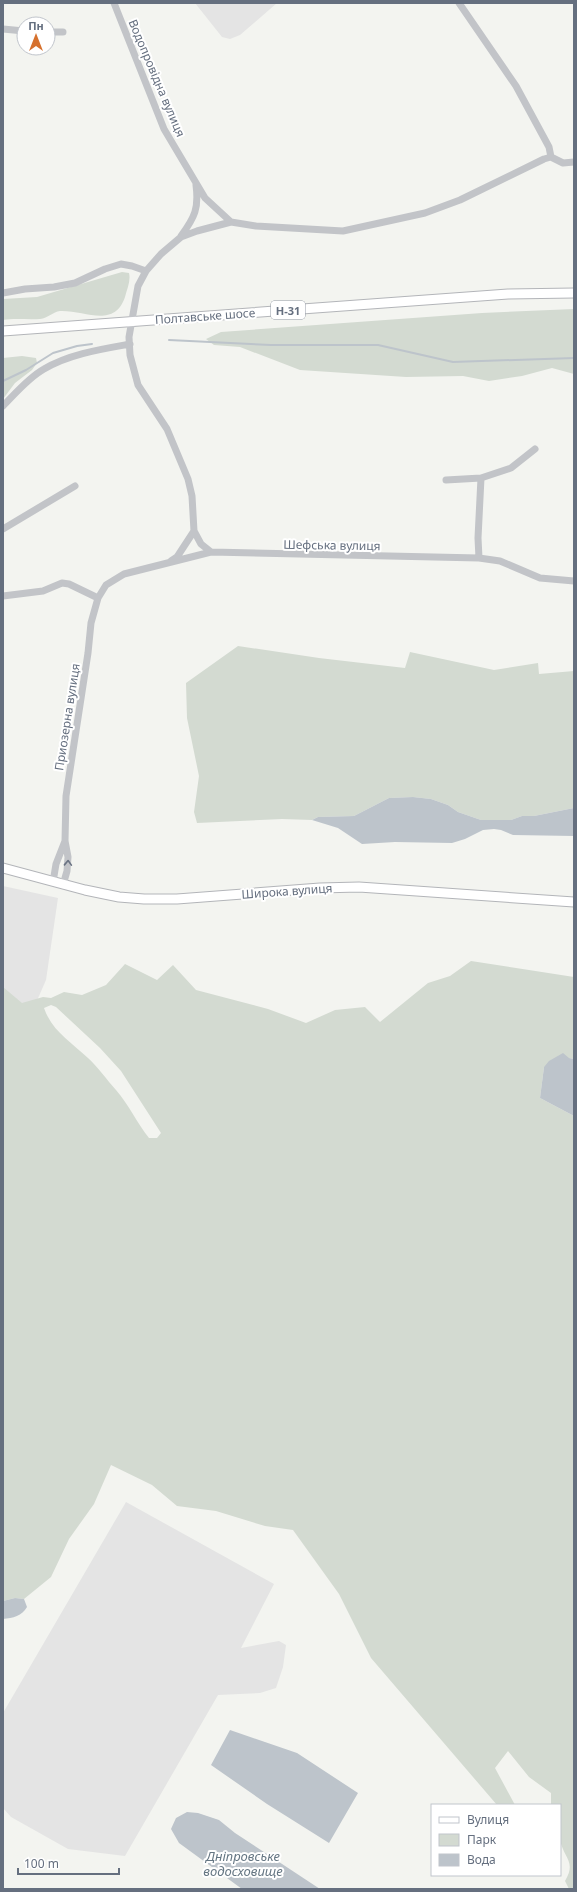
<svg xmlns="http://www.w3.org/2000/svg" width="577" height="1892" viewBox="0 0 577 1892" font-family="'Noto Sans',sans-serif">
  <style>
    .built { fill: #e4e4e4 }
    .green { fill: #d3dad1; fill-rule: evenodd }
    .water { fill: #bdc4cb }
    .lines { fill: none; stroke-linecap: round; stroke-linejoin: round }
    .stream { stroke: #bdc4cb; stroke-width: 2 }
    .major-casing { stroke: #b3b5b9; stroke-width: 11 }
    .minor { stroke: #c2c4c8; stroke-width: 7 }
    .major { stroke: #fff; stroke-width: 9 }
    .oneway { stroke: #6a7383 }
    .labels { text-anchor: middle; dominant-baseline: central; stroke-width: 4; stroke-linejoin: round; paint-order: stroke }
    .shield { fill: #fff; stroke: #939aa5; stroke-width: 1 }
    .shield-label { font-size: 11px; font-weight: bold; fill: #656f7f }
    .street-label { font-size: 12px; fill: #656f7f; stroke: #fff }
    .water-label { font-size: 13px; font-style: italic; fill: #657683; stroke: #fff }
  </style>
  <rect width="100%" height="100%" fill="#f3f4f0"/>
  <path class="built" d="M195 3H277L240 35 230 39 222 37Z
    M3 886 58 898 46 980 32 1012 3 989Z
    M126 1502 274 1584 241 1648 279 1641 286 1645 283 1667 276 1688 260 1693 218 1695 125 1856 68 1849 11 1817 3 1808V1713Z"/>
  <path class="green" d="M122 272 129 273C131 281 127 289 125 297 114 329 85 310 60 311 53 312 48 318 40 319 28 320 15 318 3 320V299L37 297Z
    M574 309V374L552 368 522 376 489 381 463 376 406 377 300 370 240 347 214 345 206 339 221 332 482 313Z
    M22 356 36 358 37 363 32 370 15 383 3 399V358Z
    M238 646 319 658 405 668 410 652 494 670 538 663 539 674 574 671V808L534 816H522L511 820H481L458 812 448 805 431 799 413 797 389 798 354 816 318 817 312 820 282 819 197 823 194 812 199 776 187 718 186 683Z
    M471 961 574 977V1059L569 1058 544 1067 540 1098 574 1116V1889H569L565 1881C577 1861 563 1858 560 1839 558 1828 560 1816 560 1805H551V1793L529 1777 508 1751 495 1768 515 1805H497L371 1658 339 1594 293 1530 265 1526 216 1511 177 1506 152 1485 111 1465 94 1504 69 1539 51 1577 24 1599 15 1598 3 1601V987L22 1003 43 997 51 998 64 992 82 995 106 985 125 964 157 980 173 965 196 990 268 1009 306 1023 335 1010 365 1007 380 1022 428 983 450 976ZM51 1005 56 1007 100 1048 121 1071 161 1133 157 1138H149C137 1123 129 1105 116 1090 107 1080 97 1066 88 1058 70 1041 52 1031 44 1008Z"/>
  <path class="water" d="M413 797 431 799 448 805 458 812 481 820H511L522 816H534L574 808V836L513 835 501 830 494 829 483 830 465 839 452 843 395 842 362 844 338 828 312 820 318 817 354 816 389 798Z
    M563 1053 569 1058 574 1059V1116L540 1098 544 1067 549 1061Z
    M15 1598 24 1599 27 1607C22 1616 13 1618 3 1619V1601Z
    M230 1730 297 1753 358 1793 329 1843 267 1804 211 1765Z
    M187 1812 198 1813 219 1820 235 1833 320 1889H242L179 1843 171 1829 176 1818Z"/>
  <g class="lines">
    <path class="stream" d="M169 340 271 345H378L453 362 574 358
      M3 381 26 370 53 353 77 346 92 344"/>
    <g class="major-casing">
      <path id="major" d="M3 331 508 294 574 293
        M3 868 85 890 119 897 144 899H177L320 888 359 887 574 902"/>
    </g>
    <path class="minor" d="M114 3 164 129 205 198 231 222
      M459 3 516 86 549 147 551 157
      M3 29 24 31
      M48 32H63
      M181 236C195 217 199 208 196 185
      M3 293 25 289 54 287 75 283 105 269 121 264 132 266 146 271
      M3 406C15 394 28 378 44 369 69 354 102 349 130 344
      M446 480 481 478 511 468 535 449
      M3 529 75 486
      M194 531 201 544 211 552
      M479 558 478 538 481 478
      M171 561 177 557 194 531 192 496 188 479 167 429 138 385 130 355 129 337 138 286 146 271 161 254 181 237 197 231 231 222 256 226 343 231 425 213 460 200 544 159 551 157 563 163 574 162
      M3 596 43 591 62 583 69 584 98 598
      M53 882 56 864 65 841
      M63 885 67 871 68 857 65 841 66 796 88 653 91 623 98 598 106 585 124 574 211 552 479 558 500 561 540 578 574 581"/>
    <use href="#major" class="major"/>
  </g>
  <defs><path id="oneway-chevron" d="M-2-3.5L2.5 0L-2 3.5" fill="none" stroke-width="1.6" stroke-linecap="round" stroke-linejoin="round"/></defs>
  <use class="oneway" href="#oneway-chevron" transform="translate(68 863) rotate(-88)"/>
  <g class="labels">
    <rect class="shield" x="271" y="301" width="34" height="18" rx="3"/>
    <g class="shield-label">
      <text x="288" y="310">Н-31</text>
    </g>
    <g class="street-label">
      <text transform="translate(157 78) rotate(67)">Водопровідна вулиця</text>
      <text transform="translate(205 316) rotate(-4)">Полтавське шосе</text>
      <text transform="translate(332 545) rotate(1)">Шефська вулиця</text>
      <text transform="translate(67 717) rotate(-81)">Приозерна вулиця</text>
      <text transform="translate(287 891) rotate(-4)">Широка вулиця</text>
    </g>
    <g class="water-label">
      <text x="243" y="1856">Дніпровське<tspan x="243" dy="15">водосховище</tspan></text>
    </g>
  </g>
  <rect width="577" height="1892" fill="none" stroke="#656f7f" stroke-width="8"/>
  <rect x="431" y="1804" width="130" height="72" fill="#ffffff" stroke="#c1c5cc"/>
  <rect x="439" y="1817" width="20" height="6" fill="#ffffff" stroke="#c1c5cc"/>
  <text x="467" y="1824" font-size="12" fill="#656f7f">Вулиця</text>
  <rect x="439" y="1834" width="20" height="12" fill="#d3dad1" stroke="#c1c5cc"/>
  <text x="467" y="1844" font-size="12" fill="#656f7f">Парк</text>
  <rect x="439" y="1854" width="20" height="12" fill="#bdc4cb" stroke="#c1c5cc"/>
  <text x="467" y="1864" font-size="12" fill="#656f7f">Вода</text>
  <g transform="translate(36 36)"><circle r="19" fill="#ffffff" stroke="#c1c5cc"/>
  <path d="M0-3L7 15L0 10L-7 15Z" fill="#d6712e"/>
  <text y="-6" font-size="11" font-weight="bold" text-anchor="middle" fill="#656f7f">Пн</text>
  </g>
  <path d="M18 1868v6h101v-6" fill="none" stroke="#656f7f" stroke-width="2"/>
  <text x="24" y="1868" font-size="12" fill="#656f7f" stroke="#ffffff" stroke-width="3" paint-order="stroke">100 m</text>
</svg>
